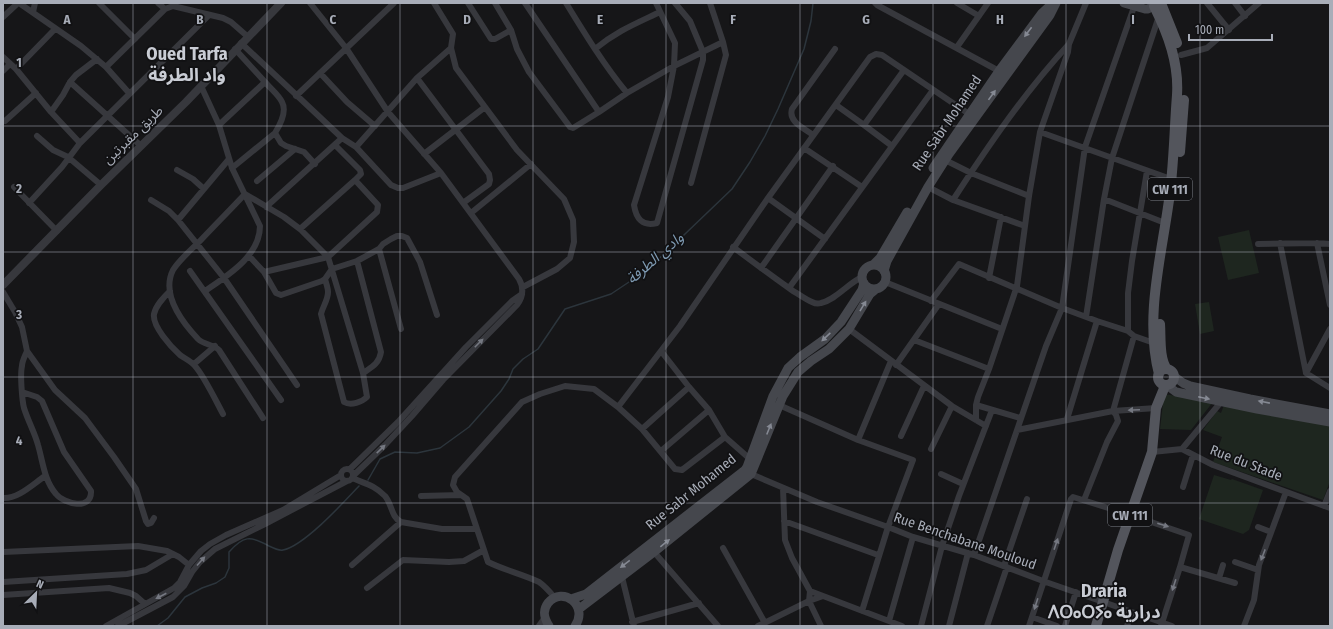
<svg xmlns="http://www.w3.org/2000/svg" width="1333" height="629" viewBox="0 0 1333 629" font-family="'Fira Sans Condensed','Noto Sans Arabic','Noto Sans Tifinagh',sans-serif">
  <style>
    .green { fill: #1e261f }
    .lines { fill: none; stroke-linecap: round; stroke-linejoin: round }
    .stream { stroke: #2c353c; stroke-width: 1.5 }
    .minor { stroke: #37383d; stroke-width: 6 }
    .tertiary { stroke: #37383d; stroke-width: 8 }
    .secondary { stroke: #45474d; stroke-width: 9 }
    .primary { stroke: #53555c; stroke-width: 10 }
    .oneway { fill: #858993 }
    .oneway2 { fill: #757881 }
    .grid { fill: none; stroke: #a8adb8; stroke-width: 1; stroke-opacity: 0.55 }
    .labels { text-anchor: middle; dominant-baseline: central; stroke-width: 3.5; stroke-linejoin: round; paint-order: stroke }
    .shield { fill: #111113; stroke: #7b7e86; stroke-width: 1 }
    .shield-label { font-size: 13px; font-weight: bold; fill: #a8adb8 }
    .street-label { font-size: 14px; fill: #a8adb8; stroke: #111113 }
    .water-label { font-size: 15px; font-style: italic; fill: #7f9bb3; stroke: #111113 }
    .district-label { font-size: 18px; font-weight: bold; fill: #c9ccd4; stroke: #111113 }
    .grid-label { font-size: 13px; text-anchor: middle; font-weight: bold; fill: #a8adb8; stroke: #111113; stroke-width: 3.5; stroke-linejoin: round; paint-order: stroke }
  </style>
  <rect width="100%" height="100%" fill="#161618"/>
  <path class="green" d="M1249 230 1259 273 1228 280 1218 237Z
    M1209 302 1214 331 1200 334 1195 304Z
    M1164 394 1213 402 1191 430 1160 429Z
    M1224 405 1330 425V481L1323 500 1213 462 1222 437 1203 430 1217 411 1221 413Z
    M1214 475 1231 480 1232 479 1263 490 1249 530 1243 534 1199 519Z"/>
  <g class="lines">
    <path class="stream" d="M368 480 380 459 395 452 417 453 440 448 469 427 501 391 509 379 513 369 523 359 538 349 565 309 611 294 635 278 662 256 732 189 750 162 765 136 778 109 804 49 811 21 813 3
      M157 626 168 618 185 597 202 588 216 583 225 577 229 568V552C243 536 250 535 269 546 273 548 279 551 283 550 304 546 344 502 359 486"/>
    <path class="minor" d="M19 3 81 46 106 67 129 93
      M99 3 135 39
      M158 3 165 9
      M310 3 346 48 388 112 441 173 519 279C524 288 523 297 517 305L443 380 412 416 385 445 353 476
      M434 3 453 34 451 48 456 68 517 150 564 199 573 220 574 242 570 258 557 269 523 287
      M468 3 491 39H495L511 30
      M495 3 511 30 517 49 529 72 570 127 573 128 599 112 627 93 674 66 675 43 656 3
      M525 3 599 112
      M566 3C585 34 604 65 627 93
      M675 3 690 21 703 52V60L657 223C642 227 636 218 634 205L668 97 674 66 723 42
      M875 3 877 5 999 71
      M957 3 979 16
      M1207 3 1229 30
      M1235 3 1245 16
      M33 12 35 3
      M3 17 18 3
      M241 43 342 138 356 147 417 78 451 48
      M957 47 988 3
      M235 49 265 82
      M595 49C617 31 635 24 660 12
      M1181 55 1207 48 1259 3
      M3 57 16 69 51 112 80 143
      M106 67 165 9 173 6 223 18 231 22 247 36
      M16 69 55 29
      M3 71 10 64
      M320 73 347 102 375 126
      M417 78 489 174 490 180 489 184 463 203
      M70 82 140 145
      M201 86 219 125 232 168 260 226C260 256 227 276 205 291
      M296 96 394 3
      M836 105 864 125
      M51 112 63 95 70 82 76 75 97 59
      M5 121 36 93
      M219 125 265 82C270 88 279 95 282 102 287 111 280 125 275 133L232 168
      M1040 132 1171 179
      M275 133 281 143 286 146 304 152 315 164
      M813 135C804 128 788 122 792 109L835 49
      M37 136 53 150 68 157 101 185
      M892 146 864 125 904 70
      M356 147 391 185 398 188H403L441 173
      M804 148 862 187
      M424 154 485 107
      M229 159 178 220 224 278 297 385
      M945 160 971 173 1029 196
      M177 170 193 179 204 189
      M257 181 295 149
      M691 183 726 55 723 42 710 3
      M14 187 57 231
      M928 187 953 200 1025 226
      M768 198 825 239
      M1104 199 1165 223
      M151 200 169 211 178 220
      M953 200C988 146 1025 92 1069 44
      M29 203 62 167 80 143 209 15
      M266 207 342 138
      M471 213 531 164
      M300 229 355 180 361 174 360 170 335 145
      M1280 243 1306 373 1330 388
      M1317 243 1330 305
      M1258 244 1317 243 1330 244
      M733 247C753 262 773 277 793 291 799 294 805 299 812 302 814 303 818 304 821 303 837 299 847 284 862 277
      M379 249 401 329
      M249 256 264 272 276 293 281 295 322 281 325 279 332 269 357 261 379 249 383 244 391 239 397 236H402L407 238 420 262 437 315
      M357 261 381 352C379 364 372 367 363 373
      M761 268 833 166
      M190 271 281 400
      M264 272 328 257 377 212 378 205 355 180
      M989 278 1001 217
      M885 282 1002 329
      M789 288 933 90
      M170 291C164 297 156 305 154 314 152 326 171 347 180 355 184 358 191 361 195 366 204 376 216 401 223 414
      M3 292 15 312 22 327 27 351 55 390 85 418 114 457 136 489 146 521 148 524 151 523 154 518
      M931 301 959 264 1062 308 1097 321 1128 331 1134 336 1154 343
      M1086 317 1104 199 1112 158 1159 16
      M849 329 952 406 986 426
      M1128 331V293L1132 261 1147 171
      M914 340 989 369
      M661 351 689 387 709 410 725 437 750 459
      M194 364 215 346
      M896 365 939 304
      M1306 373 1330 329
      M22 392 37 397 42 401 64 452 91 491C92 511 64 504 56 494 44 480 43 462 38 445 35 433 28 421 24 408 22 400 20 374 22 366 22 361 25 356 27 351
      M779 405 858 440 913 460 888 527 862 611
      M976 405 1020 418
      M618 407 680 326 768 198 870 57 876 54 882 55 969 114
      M1113 411 1134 336
      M263 418 219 350C213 344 204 345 198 339 182 322 161 294 173 270 180 259 191 250 200 241 215 225 230 210 245 194L284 217 300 229 328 257 363 373 367 397C362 402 351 406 344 402L321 314C323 306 328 300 328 292 328 288 326 283 325 279
      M1067 419 1097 321
      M976 420V405L978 397 989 369 1017 286 1029 196 1040 132 1068 52 1069 44 1086 3
      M642 429 689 387
      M1017 430 1113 411 1156 408
      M901 436 924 386
      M858 440 891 361
      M931 449 952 406
      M1182 449 1221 402
      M661 451 709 410
      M1152 452 1182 449 1213 465 1330 508
      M350 469 398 422 466 347 512 301 522 294
      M341 475a6 6 0 1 1 12 0a6 6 0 1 1-12 0Z
      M751 474 817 502 888 527 913 537 974 555 1043 581 1172 626
      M941 474 963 484
      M352 478C366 484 374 485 385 496 392 504 391 517 401 522L442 529H477
      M1183 487 1193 455
      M783 488 785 540 792 558 810 591 809 601 821 626
      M421 496 461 495
      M3 498C18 499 33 484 45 476
      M1084 500 1107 442 1118 421 1116 415 1113 411
      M1324 506 1330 491
      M784 521 878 555
      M1258 527 1271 532
      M723 548 765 623
      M3 552 138 546 167 551 179 557 189 565
      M654 552 718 626
      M974 555 1046 346 1062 308 1085 147 1134 7
      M1235 562 1258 570
      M352 565 401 522
      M1004 566 1027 499
      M1180 567 1235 583
      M622 577 634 626
      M1219 578 1223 565
      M3 582 127 574 146 570 173 554
      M367 588 403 560 449 562 464 561 484 550
      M810 591 902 626
      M3 595 109 588 130 593 136 596 145 604
      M555 598C550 592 545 586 539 582 522 574 504 570 488 562L467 499 457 492 453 485 455 477 522 402 540 394 565 386 594 389 618 407 642 429 675 469 682 470 725 437
      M1032 617 1057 626
      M889 621 913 537
      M632 622 699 603
      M106 626 174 588 180 582 189 565 201 551 210 544 226 535 283 510 341 475
      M118 626 173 597 184 586 192 572 200 562 215 549 265 524 347 481
      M758 626 809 601 823 596
      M921 626 942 546 959 496 992 410
      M949 626 968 553
      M987 626 1007 567
      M1029 626 1071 499 1073 497 1131 515 1189 535 1180 567 1161 626
      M1065 626 1076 592
      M1127 626 1132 612
      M1244 626 1254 600 1259 565 1286 492"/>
    <path class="tertiary" d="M3 285 101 185 186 102 281 3
      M540 626 545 619"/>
    <path class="secondary" d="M1124 3 1145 9H1148L1153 6
      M933 168 999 71 1042 13 1053 3
      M873 265 880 258 907 212
      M862 277a12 12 0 1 1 24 0a12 12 0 1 1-24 0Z
      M884 271 887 261 928 187 949 154 1050 15 1056 3
      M1175 377 1183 383 1190 386 1250 399 1330 414
      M1168 386 1176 392 1257 409 1330 422
      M571 599 586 594 745 470 747 467 773 396 788 368 800 357 825 339 841 322 862 290 864 283
      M579 609 654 552 751 474 783 396 798 372 811 361 829 349 849 329 870 294 876 289
      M549 626C544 618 542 611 548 603 563 585 589 606 575 626"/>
    <path class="primary" d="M1161 3 1177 43
      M1154 6C1168 34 1179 63 1177 95 1174 132 1174 170 1168 207 1160 262 1145 320 1159 374
      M1180 152 1184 100
      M1160 324C1161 337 1159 359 1167 369
      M1158 377a8 8 0 1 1 16 0a8 8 0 1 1-16 0Z
      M1096 626 1118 550 1152 452 1156 408 1165 386"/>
  </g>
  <defs><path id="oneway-solid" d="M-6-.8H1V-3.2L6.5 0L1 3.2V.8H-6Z"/></defs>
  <g class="oneway">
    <use href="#oneway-solid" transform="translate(1028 32) rotate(127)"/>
    <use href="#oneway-solid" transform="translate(992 95) rotate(-54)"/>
    <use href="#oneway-solid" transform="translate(863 306) rotate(-59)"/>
    <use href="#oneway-solid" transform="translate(826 337) rotate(137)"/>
    <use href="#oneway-solid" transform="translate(1204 398) rotate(12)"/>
    <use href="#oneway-solid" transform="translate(1264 402) rotate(-169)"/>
    <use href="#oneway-solid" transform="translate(769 429) rotate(-68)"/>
    <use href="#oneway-solid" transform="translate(665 543) rotate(-39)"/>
    <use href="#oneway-solid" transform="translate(625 564) rotate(143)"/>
  </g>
  <g class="oneway2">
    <use href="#oneway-solid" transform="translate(479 343) rotate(-45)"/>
    <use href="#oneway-solid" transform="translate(1134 410) rotate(177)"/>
    <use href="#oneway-solid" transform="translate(381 449) rotate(-44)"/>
    <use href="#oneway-solid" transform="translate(1163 525) rotate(18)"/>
    <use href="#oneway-solid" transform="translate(1056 544) rotate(-71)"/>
    <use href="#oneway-solid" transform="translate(1263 555) rotate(111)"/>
    <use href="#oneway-solid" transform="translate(201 561) rotate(-48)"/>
    <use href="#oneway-solid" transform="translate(1174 585) rotate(108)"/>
    <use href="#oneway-solid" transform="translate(161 596) rotate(153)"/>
    <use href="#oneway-solid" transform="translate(1036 604) rotate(108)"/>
  </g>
  <path class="grid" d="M133 3V626M267 3V626M400 3V626M533 3V626M666 3V626M800 3V626M933 3V626M1066 3V626M1200 3V626M3 126H1330M3 252H1330M3 377H1330M3 503H1330"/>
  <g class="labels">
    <g class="shield">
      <rect x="1148" y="178" width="44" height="22" rx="3"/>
      <rect x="1108" y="504" width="44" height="22" rx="3"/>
    </g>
    <g class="shield-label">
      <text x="1170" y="189">CW 111</text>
      <text x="1130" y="515">CW 111</text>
    </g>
    <g class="street-label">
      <text transform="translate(947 123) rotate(-56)">Rue Sabr Mohamed</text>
      <text transform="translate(133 135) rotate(-44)">طريق مقبرتين</text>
      <text transform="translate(1246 463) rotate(21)">Rue du Stade</text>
      <text transform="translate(691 492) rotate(-39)">Rue Sabr Mohamed</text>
      <text transform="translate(965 541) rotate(19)">Rue Benchabane Mouloud</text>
    </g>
    <g class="water-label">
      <text transform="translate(655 258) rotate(-41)">وادي الطرفة</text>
    </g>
    <g class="district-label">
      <text x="187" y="54">Oued Tarfa<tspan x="187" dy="21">واد الطرفة</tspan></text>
      <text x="1104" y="591">Draria<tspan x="1104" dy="21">ⴷⵔⴰⵔⵢⴰ درارية</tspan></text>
    </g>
  </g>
  <g class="grid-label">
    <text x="67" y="24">A</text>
    <text x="200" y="24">B</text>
    <text x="333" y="24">C</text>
    <text x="467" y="24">D</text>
    <text x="600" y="24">E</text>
    <text x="733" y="24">F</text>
    <text x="866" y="24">G</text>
    <text x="1000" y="24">H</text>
    <text x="1133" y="24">I</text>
    <text x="19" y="67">1</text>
    <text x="19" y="193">2</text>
    <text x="19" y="319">3</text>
    <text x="19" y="445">4</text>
  </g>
  <rect width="1333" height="629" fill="none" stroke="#a8adb8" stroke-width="8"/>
  <g transform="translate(36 593) rotate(24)" stroke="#111113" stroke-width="3" paint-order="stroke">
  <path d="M0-3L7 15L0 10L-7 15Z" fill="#a8adb8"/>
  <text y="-6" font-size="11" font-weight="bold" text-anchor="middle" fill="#a8adb8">N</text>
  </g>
  <path d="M1189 34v6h83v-6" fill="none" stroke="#a8adb8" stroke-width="2"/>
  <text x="1195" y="34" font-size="12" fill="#a8adb8" stroke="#111113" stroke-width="3" paint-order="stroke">100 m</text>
</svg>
